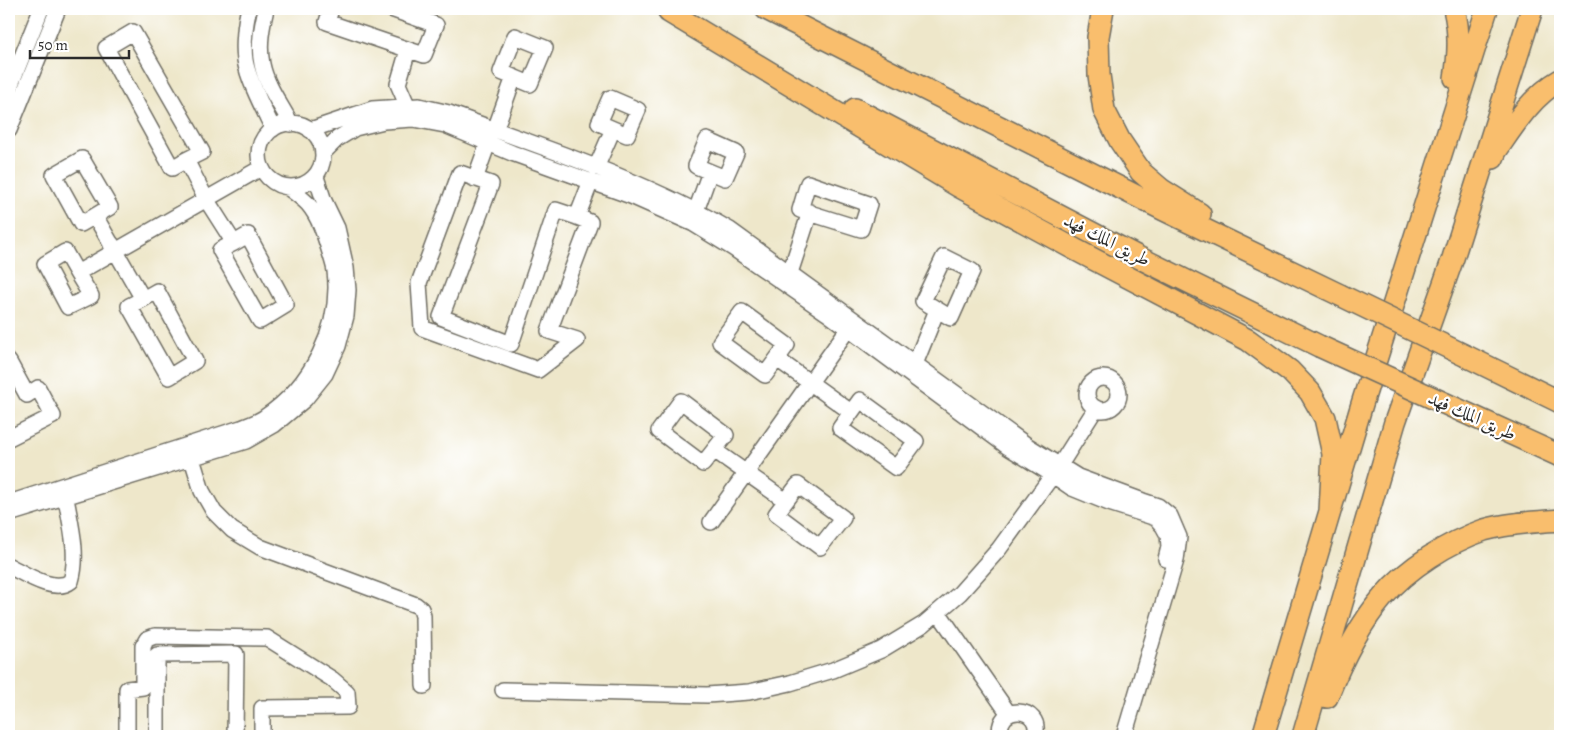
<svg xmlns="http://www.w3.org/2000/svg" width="1569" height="745" viewBox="0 0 1569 745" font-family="Alegreya,Amiri,serif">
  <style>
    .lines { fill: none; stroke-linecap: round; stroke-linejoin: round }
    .minor-casing { stroke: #6f6d63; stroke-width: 18 }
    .highway-casing { stroke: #6f6d63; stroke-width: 24 }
    .minor { stroke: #fff; stroke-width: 15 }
    .highway { stroke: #f9be6d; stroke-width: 21 }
    .highway-bridge-casing { stroke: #6f6d63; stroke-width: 24; stroke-linecap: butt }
    .highway-bridge { stroke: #f9be6d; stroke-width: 21 }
    .labels { text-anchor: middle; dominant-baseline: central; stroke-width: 4.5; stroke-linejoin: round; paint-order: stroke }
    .street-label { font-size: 19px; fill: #2b2b2b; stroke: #fff }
  </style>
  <rect width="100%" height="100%" fill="#fff"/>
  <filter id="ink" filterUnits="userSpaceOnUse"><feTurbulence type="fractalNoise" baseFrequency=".02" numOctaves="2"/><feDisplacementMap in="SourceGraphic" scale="10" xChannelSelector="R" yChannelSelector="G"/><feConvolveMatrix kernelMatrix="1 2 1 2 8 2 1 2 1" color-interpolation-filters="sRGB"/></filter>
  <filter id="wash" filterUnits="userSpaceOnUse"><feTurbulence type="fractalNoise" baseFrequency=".0096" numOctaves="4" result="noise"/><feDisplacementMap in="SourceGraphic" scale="20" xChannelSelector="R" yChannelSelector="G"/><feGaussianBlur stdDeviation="1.12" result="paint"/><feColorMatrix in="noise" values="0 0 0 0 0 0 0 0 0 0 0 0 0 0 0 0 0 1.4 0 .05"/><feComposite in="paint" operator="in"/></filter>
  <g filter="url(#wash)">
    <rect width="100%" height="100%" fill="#eee7ca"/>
  </g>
  <g filter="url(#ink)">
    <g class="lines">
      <g class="minor-casing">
        <path id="minor" d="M249 9C245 22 243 46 245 60 248 80 264 110 273 129
          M266 9C262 26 258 45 262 64 266 85 281 105 291 124
          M331 9 327 22 424 55 436 25 391 9
          M515 36 545 48 530 84 501 72Z
          M9 89 41 9
          M610 98 638 110 627 135 599 123Z
          M408 107 398 84 408 50
          M259 155a32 32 0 1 1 64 0a32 32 0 1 1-64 0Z
          M9 130 58 9
          M310 130 372 109 419 106 449 113C544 148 642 179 730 230L1028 446 1078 477 1143 501 1158 506 1170 516 1179 537 1176 560 1124 736
          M495 130 514 77
          M707 140 736 153 725 178 696 166Z
          M323 153 337 139 355 128 384 121 413 119 445 125 512 153 631 196 694 224 733 248 827 313 1008 447 1053 475 1072 488 1109 503 1156 518 1163 526 1168 535 1169 547 1166 559
          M186 160 172 168 106 48 133 32 202 152 186 160 206 199 234 243 220 250 260 321 286 305 248 235 234 243
          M596 168 613 129
          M475 179 488 143
          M808 183 869 204 861 229 800 210Z
          M696 211 710 172
          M95 216 81 224 54 175 82 159 110 207 95 216 110 242 114 252
          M577 217 556 210 511 344 441 317 491 184 460 173 419 283 422 328 538 370 577 340 549 331 590 222 577 217 591 181
          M111 243 143 299 129 306 169 377 195 361 157 291 143 299
          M944 257 972 271 951 318 923 301Z
          M77 273 65 252 45 264 68 307 91 296 77 273 261 168
          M790 273 810 212
          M742 312 787 345 765 375 720 342Z
          M777 359 851 412
          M9 362 27 395 38 388 53 416 9 438
          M915 364 937 310
          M1087 394a16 16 0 1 1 32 0a16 16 0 1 1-32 0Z
          M860 400 916 441 896 468 840 428Z
          M681 401 726 435 703 464 659 431Z
          M189 449 202 491 214 512 232 530 260 547 416 605 421 609 423 616 424 686
          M714 450 786 501
          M798 485 843 518 820 547 776 514Z
          M9 503 241 428C249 425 258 422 265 417 311 386 342 328 335 271 334 264 331 256 329 249 324 233 319 217 308 204 302 198 294 192 287 187
          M9 514 246 441 274 425 305 399 325 374 338 346 346 316 348 290 346 268 337 228 324 201 316 177
          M711 522 848 329
          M9 566C25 574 55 594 71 581 80 551 68 516 64 486
          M938 612 1009 714
          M503 690 707 695 749 692 790 683 833 670 881 650 924 624 960 593 999 549 1060 465 1096 408
          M127 736V689L143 687V646L147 639 155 636 267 638 332 679 347 692 348 707 262 708V736
          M157 736V655L236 654 235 736
          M1001 736C994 703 1044 705 1035 736"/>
      </g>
      <g class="highway-casing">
        <path id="highway" d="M766 9 1164 210 1340 295
          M1103 9 1098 37 1099 75 1104 110 1120 141 1141 172 1162 190 1200 214
          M1454 9C1460 32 1459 54 1455 78
          M669 12 958 186 1076 250 1248 340 1290 371 1310 392 1325 418 1333 454 1330 511
          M855 109 1138 257 1319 346
          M1493 158 1496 151C1514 125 1531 97 1560 80
          M1468 357 1560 402
          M1457 409 1560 456
          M1327 697C1341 662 1358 626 1383 597 1407 568 1449 542 1484 530 1508 523 1535 522 1560 520
          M1263 736 1362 404 1487 9
          M1303 736 1395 422 1453 258 1532 9"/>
      </g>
      <use href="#minor" class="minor"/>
      <use href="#highway" class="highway"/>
      <g class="highway-bridge-casing">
        <path id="highway-bridge" d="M1340 295 1468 357
          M1319 346 1457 409"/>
      </g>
      <use href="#highway-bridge" class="highway-bridge"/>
    </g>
  </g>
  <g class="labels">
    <g class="street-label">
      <text transform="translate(1107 240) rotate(27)">طريق الملك فهد</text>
      <text transform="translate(1472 416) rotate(24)">طريق الملك فهد</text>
    </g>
  </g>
  <rect width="1569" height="745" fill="none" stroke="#fff" stroke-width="30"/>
  <path d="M30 50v8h99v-8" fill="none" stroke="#2b2b2b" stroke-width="2.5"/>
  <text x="38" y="50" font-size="15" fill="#2b2b2b" stroke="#ffffff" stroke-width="4" paint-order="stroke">50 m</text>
</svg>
